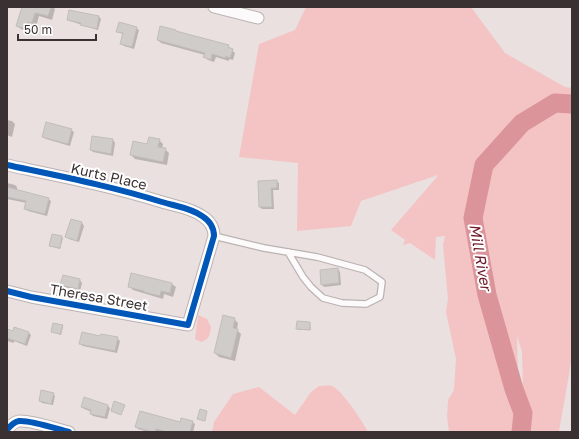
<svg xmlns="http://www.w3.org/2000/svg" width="579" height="439" viewBox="0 0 579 439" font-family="'Golos Text',sans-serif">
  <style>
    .green { fill: #f4c3c4; fill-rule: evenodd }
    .shadow { fill: #0003 }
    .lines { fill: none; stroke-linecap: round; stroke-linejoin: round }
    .river { stroke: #db9499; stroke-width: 19 }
    .building { fill: #cfccca; stroke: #c0bdbb }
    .service-casing { stroke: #bbb3b3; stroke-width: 8 }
    .minor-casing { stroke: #bbb3b3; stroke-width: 13 }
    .service { stroke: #fcfafa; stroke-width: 5.5 }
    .minor { stroke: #fcfafa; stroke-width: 11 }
    .cycleway-casing { stroke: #fff; stroke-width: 8 }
    .cycleway { stroke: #0057b8; stroke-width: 6 }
    .labels { text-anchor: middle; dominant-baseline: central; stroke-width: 4; stroke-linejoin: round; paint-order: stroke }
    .street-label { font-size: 14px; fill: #3a3232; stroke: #fff }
    .water-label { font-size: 15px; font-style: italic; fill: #6f1827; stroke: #fff }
  </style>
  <rect width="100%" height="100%" fill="#ebe0e0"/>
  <path class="green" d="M306 7H471L505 53 565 87 572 88V319C569 330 573 341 572 353 569 379 563 406 559 432H449L447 416 448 400 454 390 456 359 446 312 448 299 443 245 445 236 436 237 435 260 410 243 403 245 405 240 391 230 436 178 438 175 361 201 351 226 297 231 298 163 239 157 259 44 295 30ZM517 336 522 352 523 384 518 378Z
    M198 315 207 319 211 327C210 334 209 340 201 342L195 339Z
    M319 386C323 386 328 385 332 386 342 390 363 422 368 432H212L214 422 233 394 259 387 295 415 311 392Z"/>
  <path class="shadow" d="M22 7H53L55 9 52 20 39 16 36 27 32 25 30 32 21 29 17 26Z
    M70 11 99 17 101 19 98 30 70 21 68 20Z
    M136 28 139 30 134 49 124 46 121 44 124 35 117 31Z
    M176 31 178 33 228 46 235 53 233 60 229 59V61L216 57 214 62 208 60 205 57V55L161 43 158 40Z
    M7 120 12 121 15 124 12 137 7 135Z
    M71 130 74 132 70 146 46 139 43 137Z
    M113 140 115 143 113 156 93 152 91 150Z
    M159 140 163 144 162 149H165L169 153 167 165 135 159 131 155Z
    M276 181 279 183V190H273L274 209H262L260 207 259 182Z
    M7 183 15 185 17 187V191L48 199 51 201 47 216 28 211 25 209 27 203 7 199Z
    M72 220 82 223 84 226 79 242 69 239 66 237Z
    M52 235 63 238 60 249 50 246Z
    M338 269 340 272 341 285 324 287 322 284Z
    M80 280 82 283 80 291 64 287 62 285Z
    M172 284 176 287 173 297 164 294 163 299 133 290 129 286Z
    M234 319 238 323 237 330 241 334 235 361 219 357 215 353Z
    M298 322 310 323 311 330H298Z
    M62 326 63 327 61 335 53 332Z
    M7 330 13 332 29 333 31 335 27 346 14 341V343L7 341Z
    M101 337 117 338 120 341 117 353 83 346 80 344Z
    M53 394 55 396 53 405 42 403 40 401Z
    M84 399 108 406 110 408 107 419 93 416 91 414 92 412 84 409 82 407Z
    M165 420 162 432 158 431V432H148L138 429 136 427Z
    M192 422 195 424 193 432H174Z"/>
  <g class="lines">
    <path class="river" d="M521 432 523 413 514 389 487 295 473 218 484 165 522 123 555 103 572 104"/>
  </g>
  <path class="building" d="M22 7H51L48 16 35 13 32 23 28 22 27 29 16 26Z
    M69 10 99 16 97 29 80 25 81 23 67 20Z
    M119 22 137 27 132 47 120 44 123 33 116 32Z
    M160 26 176 30V31L229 45 228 47 233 49 230 58 226 56 225 58 212 54 211 60 203 57 205 53 157 40Z
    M46 122 72 129 68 144 42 137Z
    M92 136 113 139 111 154 90 150Z
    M149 137 160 139 158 147 166 148 163 162 130 155 133 141 147 144Z
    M277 180V188H271L272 207H259L258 181Z
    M7 187 49 198 45 214 24 209 26 201 7 197Z
    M71 219 82 222 77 241 65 237Z
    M52 234 62 236 60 248 49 246Z
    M338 268 339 283 321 285 320 270Z
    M131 273 172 283 170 293 161 291 160 296 144 292V291L128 287Z
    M63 275 80 279 78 289 60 285Z
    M223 315 235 318 233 328 238 329 231 358 214 353Z
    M297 321 310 322V330L296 329Z
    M53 323 63 325 60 334 51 332Z
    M14 327 29 332 25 344 7 338V329L13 331Z
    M82 332 100 336 101 334 118 337 115 351 79 344Z
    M41 390 54 393 51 404 39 401Z
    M84 397 108 405 105 417 90 414 91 410 81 407Z
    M114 401 125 405 121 415 111 411Z
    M200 409 207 411 205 421 197 419Z
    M140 411 180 422 181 418 193 421 190 432H167L156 429 155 432H153L135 427Z"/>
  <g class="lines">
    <g class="service-casing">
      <path id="service" d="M214 236 264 248 317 257 365 270 382 282 380 297 366 304 342 303 323 298 311 287 303 277 288 252"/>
    </g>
    <g class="minor-casing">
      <path id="minor" d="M214 7 258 18
        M7 165C59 176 111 186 162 202 175 206 191 208 202 216 210 221 214 227 214 236L188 325 31 297 7 291
        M7 430C10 426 14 422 19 421 31 420 57 429 69 432"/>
    </g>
    <use href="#service" class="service"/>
    <use href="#minor" class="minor"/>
    <g class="cycleway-casing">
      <path id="cycleway" d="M7 165C59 176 111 186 162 202 175 206 191 208 202 216 210 221 214 227 214 236L188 325 31 297 7 291
        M7 430C10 426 14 422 19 421 31 420 57 429 69 432"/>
    </g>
    <use href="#cycleway" class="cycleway"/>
  </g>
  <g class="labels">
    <g class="street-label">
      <text transform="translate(109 176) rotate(13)">Kurts Place</text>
      <text transform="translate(99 297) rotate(10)">Theresa Street</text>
    </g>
    <g class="water-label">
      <text transform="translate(481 257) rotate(80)">Mill River</text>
    </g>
  </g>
  <rect width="579" height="439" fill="none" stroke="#3a3232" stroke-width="16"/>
  <path d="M18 34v6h78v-6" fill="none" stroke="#3a3232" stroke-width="2"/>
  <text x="24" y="34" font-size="12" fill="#3a3232" stroke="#ffffff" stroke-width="3" paint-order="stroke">50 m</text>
</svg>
